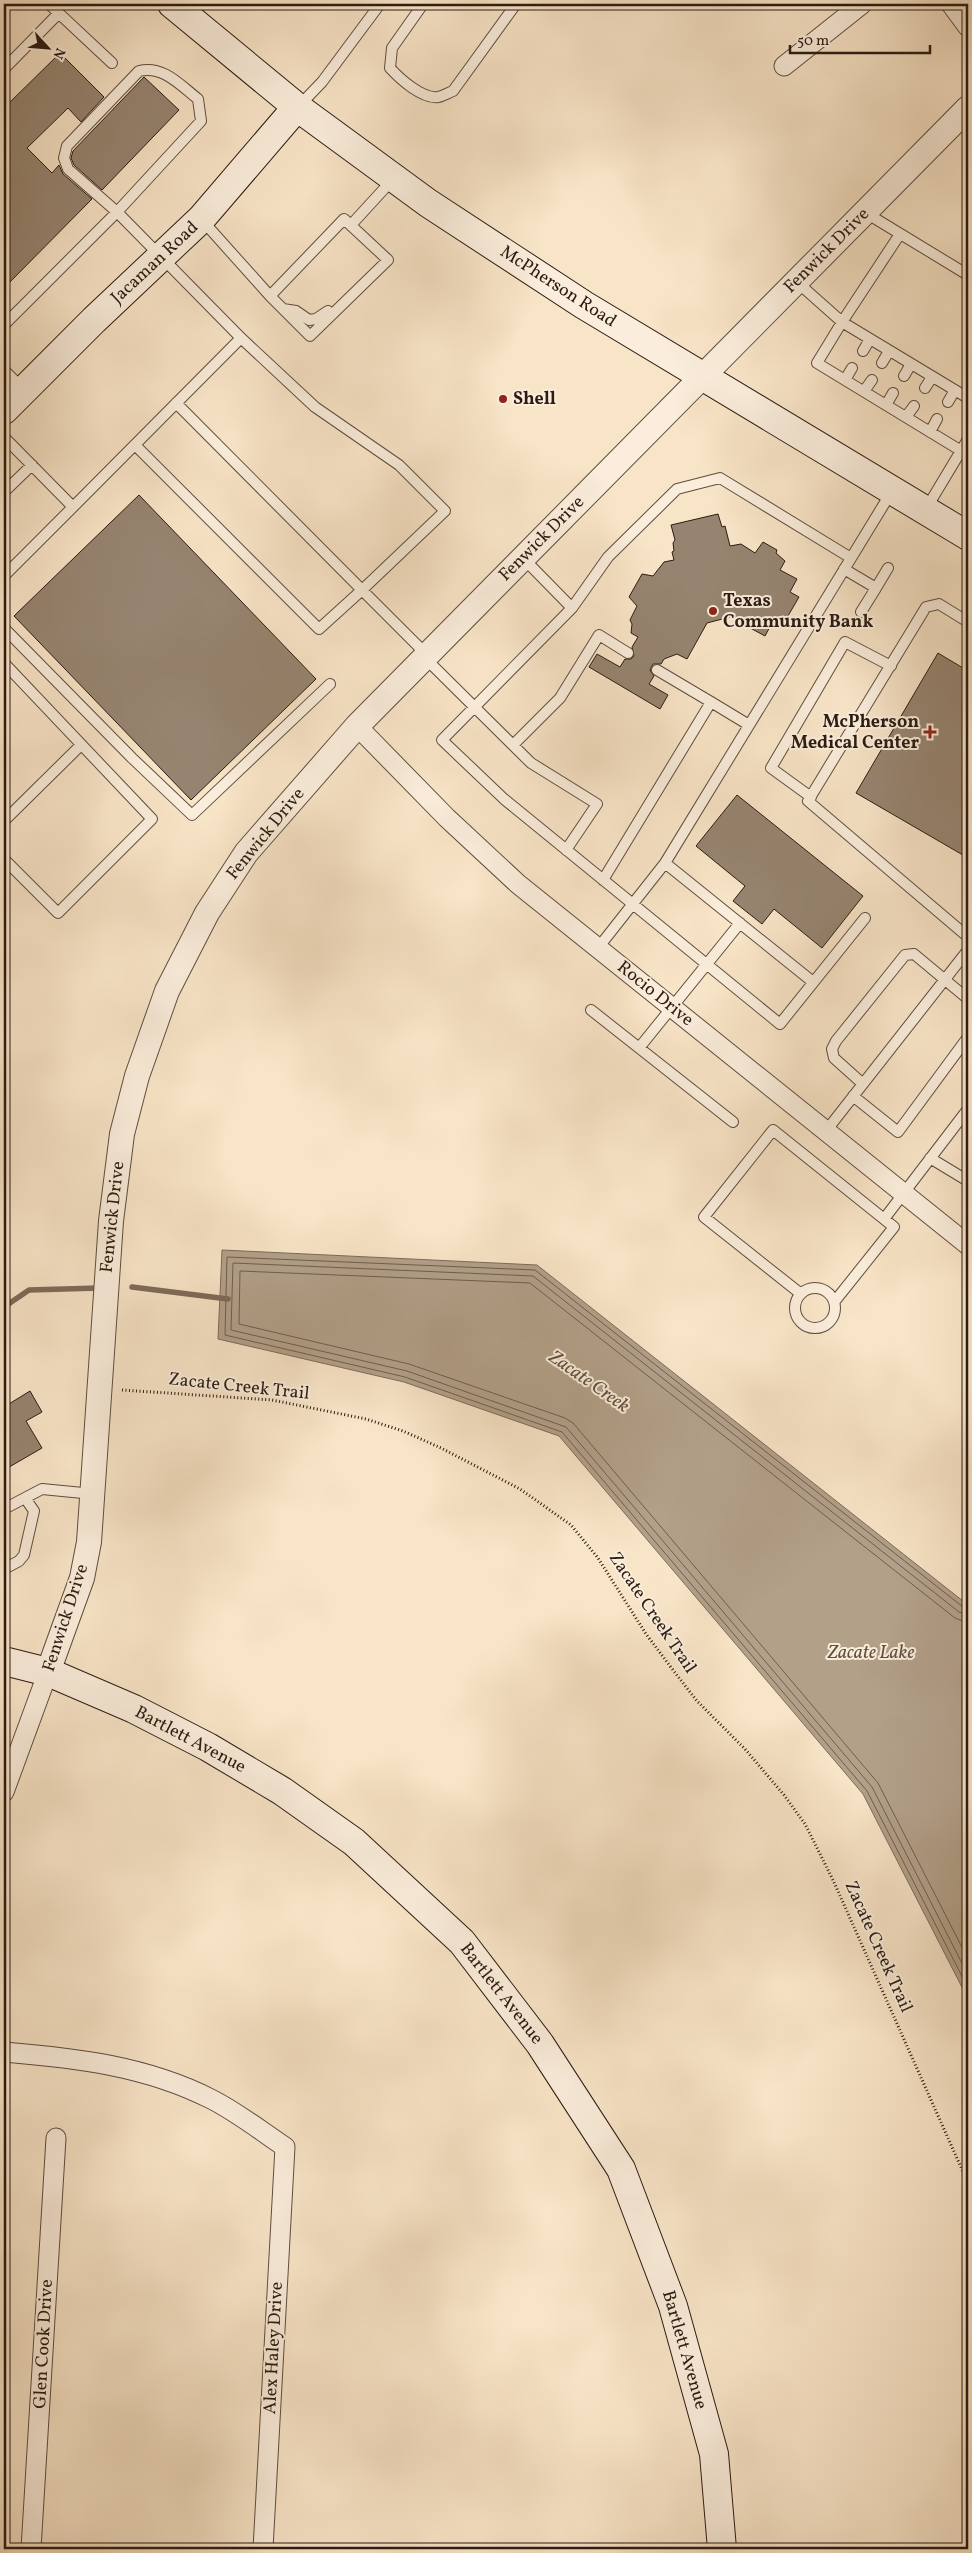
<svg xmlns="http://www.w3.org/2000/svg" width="972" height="2553" viewBox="0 0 972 2553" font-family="Vollkorn,serif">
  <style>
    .water { fill: #b2a089; stroke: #7c6b59 }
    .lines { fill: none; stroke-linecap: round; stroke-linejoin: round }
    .shore { stroke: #6e5e4e; stroke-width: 1 }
    .stream { stroke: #7c6b59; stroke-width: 5.5 }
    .building { fill: #968470; stroke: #2b1b12 }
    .service-casing { stroke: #5e4d3f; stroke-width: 12 }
    .minor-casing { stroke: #5e4d3f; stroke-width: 21 }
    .tertiary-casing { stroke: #5e4d3f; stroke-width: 26 }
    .secondary-casing { stroke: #2b1b12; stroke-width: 30 }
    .path { stroke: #2b1b12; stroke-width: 3; stroke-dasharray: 1 2.5; stroke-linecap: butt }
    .service { stroke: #faeddb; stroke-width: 10 }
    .minor { stroke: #faeddb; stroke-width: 19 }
    .tertiary { stroke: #faeddb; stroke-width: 24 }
    .secondary { stroke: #faeddb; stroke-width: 28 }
    .poi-dot { fill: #8f2418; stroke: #faeddb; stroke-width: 2 }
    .labels { text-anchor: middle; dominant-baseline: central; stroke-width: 4; stroke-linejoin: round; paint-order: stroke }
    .street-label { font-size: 18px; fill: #2b1b12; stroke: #faeddb }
    .poi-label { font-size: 18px; font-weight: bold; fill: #2b1b12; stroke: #faeddb; text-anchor: start }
    .water-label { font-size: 19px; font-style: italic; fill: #615042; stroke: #faeddb }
  </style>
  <rect width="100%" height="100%" fill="#f8e4c7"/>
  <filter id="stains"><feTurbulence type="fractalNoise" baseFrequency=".004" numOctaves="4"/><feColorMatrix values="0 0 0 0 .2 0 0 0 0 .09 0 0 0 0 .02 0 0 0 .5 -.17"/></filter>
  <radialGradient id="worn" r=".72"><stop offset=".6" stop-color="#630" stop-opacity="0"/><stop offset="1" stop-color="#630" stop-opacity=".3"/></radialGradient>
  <path class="water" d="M222 1250 537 1265 968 1605V1999L863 1794 559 1436 404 1382 218 1339Z"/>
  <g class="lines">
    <path class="shore" d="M968 1609 963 1607 535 1270 227 1257 225 1335 405 1377 562 1432 867 1791 968 1988
      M968 1615 959 1612 533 1276 233 1263 231 1330 407 1371 566 1427 872 1787 968 1975
      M968 1623 955 1618 530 1283 240 1271 239 1324 409 1364 565 1418 573 1423 878 1783 968 1959"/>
    <path class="stream" d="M132 1287 228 1299
      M4 1307 29 1290 99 1288"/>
  </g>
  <path class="building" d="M60 53 104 97 81 122 68 108 27 148 52 173 59 165 63 174 92 199 4 288V108Z
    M144 77 179 110 102 190 74 165 71 158 73 151Z
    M139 495 316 679 191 800 14 616Z
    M718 514 722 527 725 526 730 546 741 544 755 553 763 542 777 550 776 553 785 561 780 570 797 579 790 592 799 597 781 628 772 623 765 636 730 617 707 623 687 659 677 654 664 659 661 664H653L650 670 654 676 649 684 668 695 660 709 589 667 597 654 620 667 625 659H631L634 656 632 647 638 637 631 633 632 624 630 620 637 606 629 597 642 574 653 576 664 562 674 560 672 552 674 551 673 543 675 540 671 525Z
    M938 653 968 671V858L856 793Z
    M737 795 863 896 822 948 774 909 762 924 733 901 745 886 696 846Z
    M30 1391 42 1412 26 1421 42 1448 4 1470V1407Z"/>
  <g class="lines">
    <g class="service-casing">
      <path id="service" d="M49 4 112 63
        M423 4 392 48 390 68C400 79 422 99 438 97 443 96 448 93 453 91L516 4
        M4 69 59 13
        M298 107 322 82 380 4
        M866 213 968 275
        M202 220 270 296 344 219 388 260 310 336 270 296
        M351 225 394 178
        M797 282 842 322 900 234
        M283 309 296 311 309 320 316 319 328 311
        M4 325 117 212 68 169 64 158 67 146 139 71C163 65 180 85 198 99L201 121 117 212 241 338 73 507
        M863 351 870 339
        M882 363 889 351
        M4 370 23 389
        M904 376 911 364
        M845 380 852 368
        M925 388 932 377
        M864 391 872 380
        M968 398 842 322 817 363 968 455
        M948 402 955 390
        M176 403 362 590 445 511 399 465 315 407 241 338
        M886 405 893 393
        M906 417 914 406
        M930 432 937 419
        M4 437 73 507 4 576
        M135 445 319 629 362 590 427 655
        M4 492 32 465
        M926 509 968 439
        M523 558 572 608
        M851 558 720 478 677 489 608 557 572 608 442 740 504 799 780 1024 865 918
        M844 569 876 588 861 612
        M876 588 888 568
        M968 622 939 604 926 607 808 801 968 937
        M4 628 132 758 192 815 330 684
        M425 658 531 763 597 804 566 850
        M4 663 152 819 58 913 4 859
        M657 670 711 702
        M513 745 560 698 599 635 628 653
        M811 797 771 768 845 642 891 666
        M4 821 81 745
        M665 863 813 982
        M603 880 711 702 749 725
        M598 948 665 863 892 491
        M591 1010 733 1122
        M639 1048 740 923
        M863 1084 834 1058 832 1049 836 1041 905 955 914 954 968 999
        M853 1096 898 1132 968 1037
        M826 1131 968 950
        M930 1158 968 1181
        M884 1219 968 1109
        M795 1308a20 20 0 1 1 40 0a20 20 0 1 1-40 0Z
        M801 1294 704 1217 773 1130 894 1227 835 1301
        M4 1509 42 1489 93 1494
        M4 1569 19 1561 24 1555 34 1511 25 1498"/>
    </g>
    <g class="minor-casing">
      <path id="minor" d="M951 4 968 27
        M784 66 862 4
        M357 726 447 818 518 884 968 1245
        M4 1792 48 1672
        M4 2052C76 2058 146 2066 211 2099 237 2112 261 2131 285 2147L263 2549
        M31 2549 56 2138"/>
    </g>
    <g class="tertiary-casing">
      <path id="tertiary" d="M48 1672 82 1578 89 1542 111 1221 122 1134 137 1076 167 991 207 913 246 853 357 726 968 108"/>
    </g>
    <g class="secondary-casing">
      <path id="secondary" d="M172 4 297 107 428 203 584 305 968 536
        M4 410 94 320 201 219 297 107
        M4 1661 48 1672 134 1709 208 1747 282 1791 354 1842 462 1942 540 2044 621 2169 673 2306 714 2454 722 2549"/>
    </g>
    <path class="path" d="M122 1390 272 1400 366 1419 403 1431 441 1448 520 1489 571 1525 598 1558 646 1634 676 1674 697 1701 745 1749 784 1795 805 1824 833 1880 968 2183"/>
    <use href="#service" class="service"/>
    <use href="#minor" class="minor"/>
    <use href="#tertiary" class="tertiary"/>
    <use href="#secondary" class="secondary"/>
  </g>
  <g class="poi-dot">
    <circle cx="503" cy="399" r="5"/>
    <circle cx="713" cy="611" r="5"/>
    <path d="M927.5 724.5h5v5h5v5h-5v5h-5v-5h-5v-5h5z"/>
  </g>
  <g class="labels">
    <g class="street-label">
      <text transform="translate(827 251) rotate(-45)">Fenwick Drive</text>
      <text transform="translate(155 263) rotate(-43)">Jacaman Road</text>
      <text transform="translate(558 287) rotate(33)">McPherson Road</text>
      <text transform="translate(542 539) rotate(-45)">Fenwick Drive</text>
      <text transform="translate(266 834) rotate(-51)">Fenwick Drive</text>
      <text transform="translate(655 994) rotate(39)">Rocio Drive</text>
      <text transform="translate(113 1217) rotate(-84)">Fenwick Drive</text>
      <text transform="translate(239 1387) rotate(6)">Zacate Creek Trail</text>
      <text transform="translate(652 1613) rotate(56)">Zacate Creek Trail</text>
      <text transform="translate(66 1618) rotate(-72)">Fenwick Drive</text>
      <text transform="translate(190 1740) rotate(28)">Bartlett Avenue</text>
      <text transform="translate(878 1947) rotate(66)">Zacate Creek Trail</text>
      <text transform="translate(501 1994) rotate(52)">Bartlett Avenue</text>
      <text transform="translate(44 2344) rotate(-87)">Glen Cook Drive</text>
      <text transform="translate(274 2348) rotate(-87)">Alex Haley Drive</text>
      <text transform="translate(684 2350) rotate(74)">Bartlett Avenue</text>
    </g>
    <g class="poi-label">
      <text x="513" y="399">Shell</text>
      <text x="723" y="601">Texas<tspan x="723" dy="21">Community Bank</tspan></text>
      <text x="919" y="722" text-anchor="end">McPherson<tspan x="919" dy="21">Medical Center</tspan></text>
    </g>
    <g class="water-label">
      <text transform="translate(589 1382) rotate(35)">Zacate Creek</text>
      <text x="871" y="1653">Zacate Lake</text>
    </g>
  </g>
  <rect width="972" height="2553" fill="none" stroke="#f8e4c7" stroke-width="20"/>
  <rect x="5" y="5" width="962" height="2543" fill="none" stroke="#2b1b12" stroke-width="2.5"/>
  <rect x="10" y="10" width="952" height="2533" fill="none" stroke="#2b1b12"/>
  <g transform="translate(48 48) rotate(116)" stroke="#faeddb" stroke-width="4" paint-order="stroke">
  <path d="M0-4L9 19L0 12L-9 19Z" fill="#2b1b12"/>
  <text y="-8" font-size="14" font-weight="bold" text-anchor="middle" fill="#2b1b12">N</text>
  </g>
  <path d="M790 45v8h140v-8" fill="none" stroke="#2b1b12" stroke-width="2.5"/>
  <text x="797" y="45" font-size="15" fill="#2b1b12" stroke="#faeddb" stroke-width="4" paint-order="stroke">50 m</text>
  <rect width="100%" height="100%" filter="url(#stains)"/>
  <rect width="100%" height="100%" fill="url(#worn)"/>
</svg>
